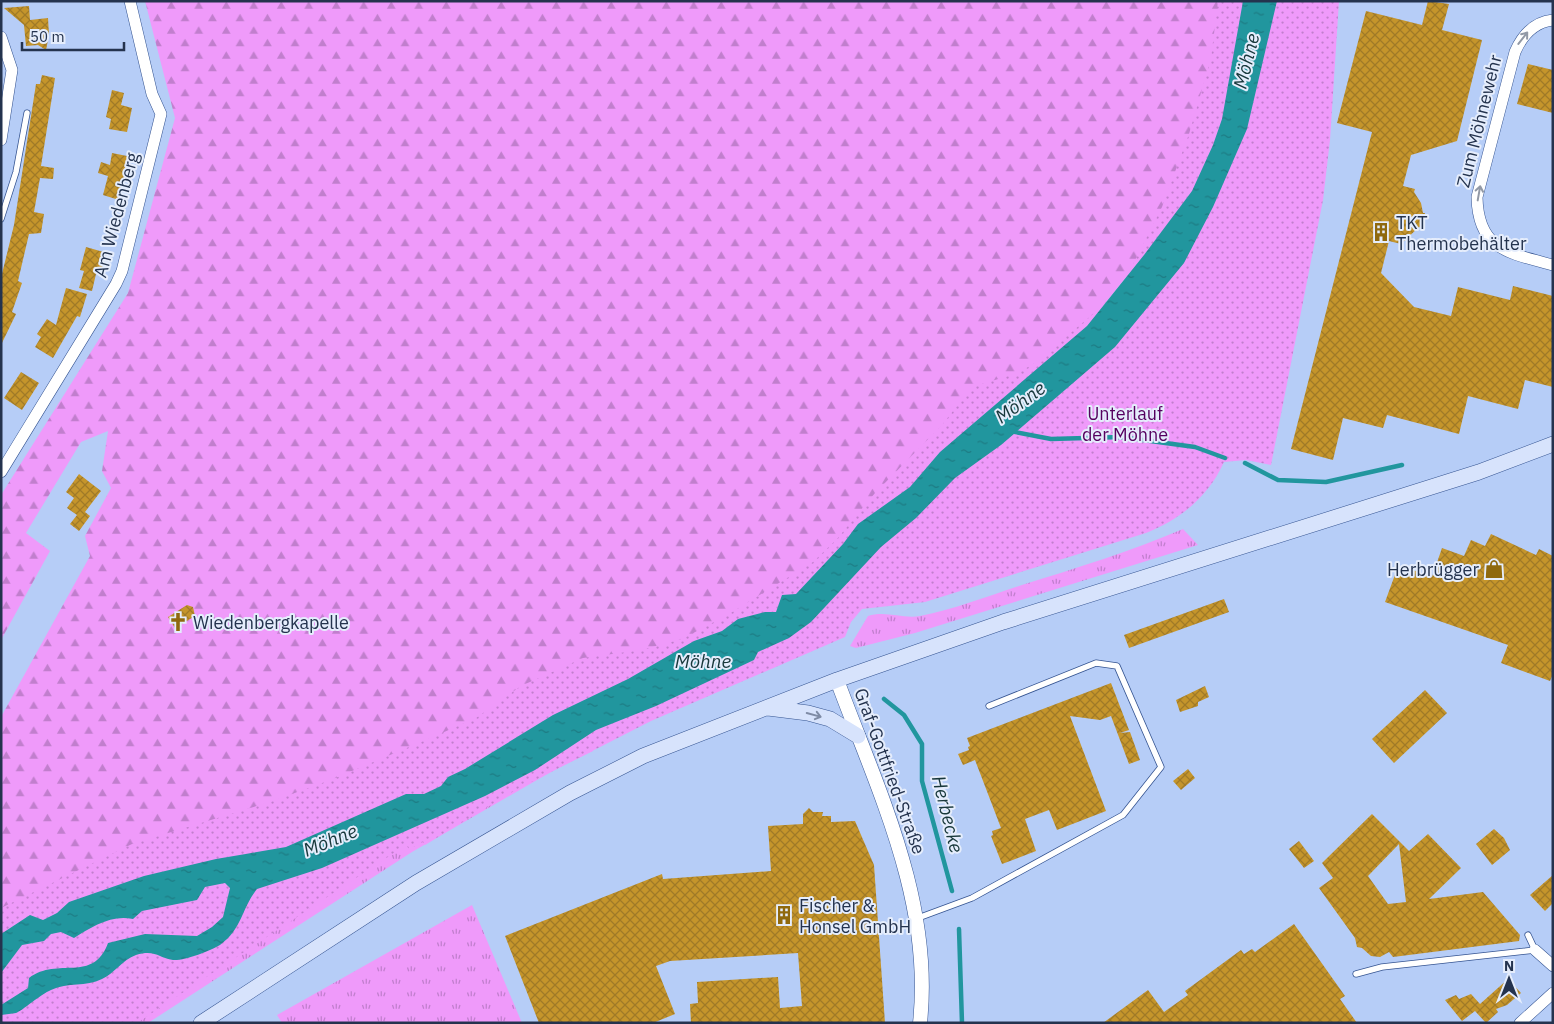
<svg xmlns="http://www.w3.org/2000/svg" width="1554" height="1024" viewBox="0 0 1554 1024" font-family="'IBM Plex Sans',sans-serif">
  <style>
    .grass { fill: url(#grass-tufts) }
    .forest { fill: url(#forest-firs) }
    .park { fill: url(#park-dots) }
    .water { fill: url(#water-ripples) }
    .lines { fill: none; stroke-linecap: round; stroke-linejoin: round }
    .stream { stroke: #21969e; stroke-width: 4.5 }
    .building { fill: url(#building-cross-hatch); fill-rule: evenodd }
    .service-casing { stroke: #355491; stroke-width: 7 }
    .minor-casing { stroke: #355491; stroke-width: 12 }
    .tertiary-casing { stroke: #355491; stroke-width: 15 }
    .secondary-casing { stroke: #355491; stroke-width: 16 }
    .service { stroke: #fff; stroke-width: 5.5 }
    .minor { stroke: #fff; stroke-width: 11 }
    .tertiary { stroke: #fff; stroke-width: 14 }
    .secondary { stroke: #d7e3fc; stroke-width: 15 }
    .oneway { stroke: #9299a6 }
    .oneway2 { stroke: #7e8ba5 }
    .labels { text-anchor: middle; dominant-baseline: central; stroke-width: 4; stroke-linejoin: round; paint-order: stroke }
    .street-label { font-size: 18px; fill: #24334e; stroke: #e5edfc }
    .poi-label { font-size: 18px; fill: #24334e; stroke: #e5edfc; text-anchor: start }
    .park-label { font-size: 18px; fill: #55005f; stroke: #e5edfc }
    .water-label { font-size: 19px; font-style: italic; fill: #18383b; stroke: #e5edfc }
  </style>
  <defs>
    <pattern id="grass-tufts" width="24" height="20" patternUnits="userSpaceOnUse" patternTransform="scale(1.25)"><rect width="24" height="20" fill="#ef9afa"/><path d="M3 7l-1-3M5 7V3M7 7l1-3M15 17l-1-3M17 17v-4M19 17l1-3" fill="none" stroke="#c17ecd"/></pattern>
    <pattern id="forest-firs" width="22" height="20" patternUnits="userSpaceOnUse" patternTransform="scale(1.25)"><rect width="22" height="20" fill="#ef9afa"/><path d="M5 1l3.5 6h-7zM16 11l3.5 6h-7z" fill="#c17ecd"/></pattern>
    <pattern id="park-dots" width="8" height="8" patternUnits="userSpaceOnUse" patternTransform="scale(1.25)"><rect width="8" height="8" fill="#ef9afa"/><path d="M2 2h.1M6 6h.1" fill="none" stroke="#c17ecd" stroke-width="1.8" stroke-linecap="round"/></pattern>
    <pattern id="water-ripples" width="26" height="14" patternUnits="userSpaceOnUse" patternTransform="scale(1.25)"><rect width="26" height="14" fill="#21969e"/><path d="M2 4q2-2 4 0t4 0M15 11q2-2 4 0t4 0" fill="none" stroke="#1d7b83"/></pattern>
    <pattern id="building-cross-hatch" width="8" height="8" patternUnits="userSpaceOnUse" patternTransform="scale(1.25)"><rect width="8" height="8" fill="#c5952b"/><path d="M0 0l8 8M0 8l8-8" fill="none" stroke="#a07a27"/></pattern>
  </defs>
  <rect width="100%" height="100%" fill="#b6cdf7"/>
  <path class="grass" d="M1183 529 1198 545 915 633 856 648 850 646 868 616C885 610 902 619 920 616 955 609 989 596 1022 585 1077 568 1131 551 1183 529Z
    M587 742 593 751 556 769 412 852 148 1023H1V1018Z
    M472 905 522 1023H282L277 1015Z"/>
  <path class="forest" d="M145 1H1243L1242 11 1144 255 1087 326 796 594 1 934V717L90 556 85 536 111 488 102 471 108 431 81 442 26 533 50 551 1 640V495L128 293 175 118Z"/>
  <path class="park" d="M1218 1H1339L1330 140 1323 200 1271 465 1246 460 1224 462C1208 497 1181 519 1146 533L925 602 862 609 851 622 845 637 651 721 514 791 425 845 423 842 409 849 406 845 137 1023H1V908L132 844 270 802 333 779 435 736 476 718 521 686 583 658 641 650 682 639 729 614 813 562 837 539 875 493 942 425 967 393 975 386 1018 373 1033 364 1110 300 1124 282 1162 207 1189 134 1211 58Z"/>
  <path class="water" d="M1243 1H1277L1247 129 1213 207 1184 263 1115 347 1001 445 955 478 916 518 881 547 811 622 789 638 758 652 754 660 656 706 596 730 535 770 485 796 322 868 257 889C241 909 243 928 220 945 210 951 184 961 173 960 159 958 155 949 136 955 122 960 115 973 102 979 86 987 68 982 51 990 41 994 22 1011 16 1013 12 1014 6 1014 1 1015V1005L28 988 29 978C58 956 93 984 108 943L145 934 197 936 212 927 223 917 230 888 225 883 205 887 197 900 142 911 133 919C112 914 91 927 74 938L61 932 51 934 44 941 22 945 1 973V934L30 915 43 920 57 913 69 902 144 876 216 859 286 847 406 794H424L441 786 448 777 465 769 553 715 628 679 694 641 722 631 738 619 765 612H776L782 595 796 594 843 544 858 524 910 487 940 452 1087 326 1144 255 1192 191 1213 145 1222 119Z"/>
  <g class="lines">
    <path class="stream" d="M1010 431 1051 439 1121 437 1195 447 1225 458
      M1245 463 1278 480 1326 482 1402 465
      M884 699 904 715 922 744V781L952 891
      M959 929 962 1023"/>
  </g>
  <path class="building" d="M1428 1 1449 4 1442 30 1482 40 1457 141 1411 155 1403 186 1415 189 1414 192 1421 203 1423 213H1425L1424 221 1421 228 1419 227 1401 244 1389 241 1381 273 1414 307 1451 316 1458 287 1510 300 1513 286 1553 296V387L1525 380 1518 409 1468 396 1459 434 1387 415 1383 428 1343 418 1333 460 1291 449 1372 132 1337 123 1366 11 1422 25Z
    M29 6 30 20 48 18 49 35 46 50 38 45 26 46 24 25 4 8Z
    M1528 64 1553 70V113L1517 104Z
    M42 75 55 78 41 166 54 168 53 179 40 178 34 212 44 214 41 233 29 234 18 281 22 283 12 312 16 314 1 345V278L14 225 36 84H40Z
    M112 90 124 93 121 105 132 108 127 132 109 129 111 119 106 117Z
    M112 153 127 156 125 169 128 170 119 200 103 195 108 176 98 173 101 162 110 165Z
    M86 247 107 253 100 275 96 274 92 291 79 288 84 271 80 270Z
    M66 288 87 294 80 317 77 316 53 358 35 347 41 337 37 334 47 319 56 325Z
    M21 372 39 383 22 410 4 398Z
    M79 474 101 491 85 512 90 516 79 531 70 524 77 515 67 508 74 498 66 492Z
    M1491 534 1536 555 1539 549 1553 556V674L1550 681 1501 663 1508 645 1385 602 1396 572 1399 573 1402 566 1432 577 1442 548 1464 556 1471 540 1485 546Z
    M1224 599 1229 612 1129 648 1124 635Z
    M187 605 193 607 195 616 175 628 168 617Z
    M1111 683 1129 730 1120 733 1130 732 1140 760 1129 764 1111 716 1100 720 1070 716 1106 811 1057 830 1049 810 1025 819 1036 851 1002 864 991 836 993 835 992 831 1001 828 975 760 963 765 958 754 969 750 968 747 970 746 967 738Z
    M1205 686 1209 697 1198 702V706L1180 712 1176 700Z
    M1425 690 1447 713 1394 763 1372 739Z
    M1188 769 1195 778 1181 790 1173 781Z
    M809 808 813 812H823L822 816H831V822L855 821 874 865 885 1023H691L690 1004 698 1003 697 982 778 977 780 1008 802 1006 798 953 670 961 656 966 675 1014 653 1023H539L505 936 662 874 663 879 771 871 768 826 803 824V814Z
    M1372 814 1409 851 1428 834 1461 868 1429 899 1483 892 1520 935 1519 941 1393 957 1389 952 1380 957 1371 956 1362 948 1357 947 1355 938 1319 888 1333 878 1322 863ZM1399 844 1406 902 1388 904 1368 876Z
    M1494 829 1504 838 1510 850 1492 865 1476 844Z
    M1299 841 1314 861 1304 868 1289 849Z
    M1553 875V903L1545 911 1530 895Z
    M1294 924 1345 996 1340 999 1357 1023H1103L1148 990 1164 1012 1188 995 1185 991 1241 950 1244 954 1252 949 1255 952Z
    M1508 979 1521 993 1507 1005 1496 1009 1498 1012 1486 1023 1475 1011 1462 1021 1445 1000 1456 995 1459 999 1471 994 1480 1004Z"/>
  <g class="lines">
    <g class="service-casing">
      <path id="service" d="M1 219 16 172 27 113
        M918 918 972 898 1123 815 1161 767 1117 666 1096 663 989 706
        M1356 974 1382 967 1535 950 1528 935"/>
    </g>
    <g class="minor-casing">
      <path id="minor" d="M1553 20C1534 22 1522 36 1515 52L1477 197C1478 250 1509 253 1553 265
        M1 37 12 70 1 140
        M1 472 116 284 122 271 161 114 152 94 130 1
        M1535 950 1553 966
        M1520 1023 1553 993"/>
    </g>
    <g class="tertiary-casing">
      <path id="tertiary" d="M837 680C878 791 933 901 920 1023"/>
    </g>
    <g class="secondary-casing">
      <path id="secondary" d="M768 708 808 713 830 719 858 736
        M201 1023 416 883 570 793 643 756 837 680 1003 622 1479 472 1553 444"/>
    </g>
    <use href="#service" class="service"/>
    <use href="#minor" class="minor"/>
    <use href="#tertiary" class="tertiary"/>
    <use href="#secondary" class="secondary"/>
  </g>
  <defs><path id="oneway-shaft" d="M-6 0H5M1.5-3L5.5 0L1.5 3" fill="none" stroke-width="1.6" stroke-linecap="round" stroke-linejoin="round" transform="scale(1.25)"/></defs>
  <g class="oneway">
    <use href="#oneway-shaft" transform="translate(1523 38) rotate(-52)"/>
    <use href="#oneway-shaft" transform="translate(1479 193) rotate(-80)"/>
  </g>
  <use class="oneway2" href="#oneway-shaft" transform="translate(814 715) rotate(15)"/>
  <defs>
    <g id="building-bare" transform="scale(1.5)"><path d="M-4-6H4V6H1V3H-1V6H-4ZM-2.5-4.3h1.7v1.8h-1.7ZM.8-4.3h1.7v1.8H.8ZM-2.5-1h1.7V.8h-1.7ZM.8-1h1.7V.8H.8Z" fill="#8f690e" stroke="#e5edfc" stroke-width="2.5" paint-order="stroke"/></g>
    <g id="shop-bare" transform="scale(1.5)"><path d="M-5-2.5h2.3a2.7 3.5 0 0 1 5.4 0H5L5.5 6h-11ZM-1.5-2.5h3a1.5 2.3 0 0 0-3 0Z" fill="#8f690e" stroke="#e5edfc" stroke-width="2.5" paint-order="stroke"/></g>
    <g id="church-bare" transform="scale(1.5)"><path d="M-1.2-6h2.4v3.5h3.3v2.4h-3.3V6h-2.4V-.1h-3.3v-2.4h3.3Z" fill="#8f690e" stroke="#e5edfc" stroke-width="2.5" paint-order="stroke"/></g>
  </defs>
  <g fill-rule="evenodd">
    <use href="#building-bare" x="1381" y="232"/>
    <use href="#shop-bare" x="1494" y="569"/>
    <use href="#church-bare" x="178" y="622"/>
    <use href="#building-bare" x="784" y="915"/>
  </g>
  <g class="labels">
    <g class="street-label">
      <text transform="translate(1479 121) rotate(-76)">Zum Möhnewehr</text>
      <text transform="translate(116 215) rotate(-75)">Am Wiedenberg</text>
      <text transform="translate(890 771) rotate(70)">Graf-Gottfried-Straße</text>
    </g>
    <g class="poi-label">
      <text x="1396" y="222">TKT<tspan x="1396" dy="21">Thermobehälter</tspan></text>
      <text x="1479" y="569" text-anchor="end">Herbrügger</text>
      <text x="193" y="622">Wiedenbergkapelle</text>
      <text x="799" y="905">Fischer &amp;<tspan x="799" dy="21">Honsel GmbH</tspan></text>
    </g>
    <g class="park-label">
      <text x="1125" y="413">Unterlauf<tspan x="1125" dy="21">der Möhne</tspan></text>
    </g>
    <g class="water-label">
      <text transform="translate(1246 61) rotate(-76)">Möhne</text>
      <text transform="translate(1020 402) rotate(-36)">Möhne</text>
      <text x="703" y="661">Möhne</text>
      <text transform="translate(948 814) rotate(76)">Herbecke</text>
      <text transform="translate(330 840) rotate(-22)">Möhne</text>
    </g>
  </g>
  <rect width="1554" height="1024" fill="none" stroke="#24334e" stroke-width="5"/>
  <g transform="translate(1509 979)" stroke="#e5edfc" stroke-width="4" paint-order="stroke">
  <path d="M0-4L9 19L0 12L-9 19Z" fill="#24334e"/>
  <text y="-8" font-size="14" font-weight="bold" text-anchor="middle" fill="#24334e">N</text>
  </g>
  <path d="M22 42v8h102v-8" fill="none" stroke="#24334e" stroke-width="2.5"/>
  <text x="30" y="42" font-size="15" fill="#24334e" stroke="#e5edfc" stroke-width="4" paint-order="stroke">50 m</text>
</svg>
